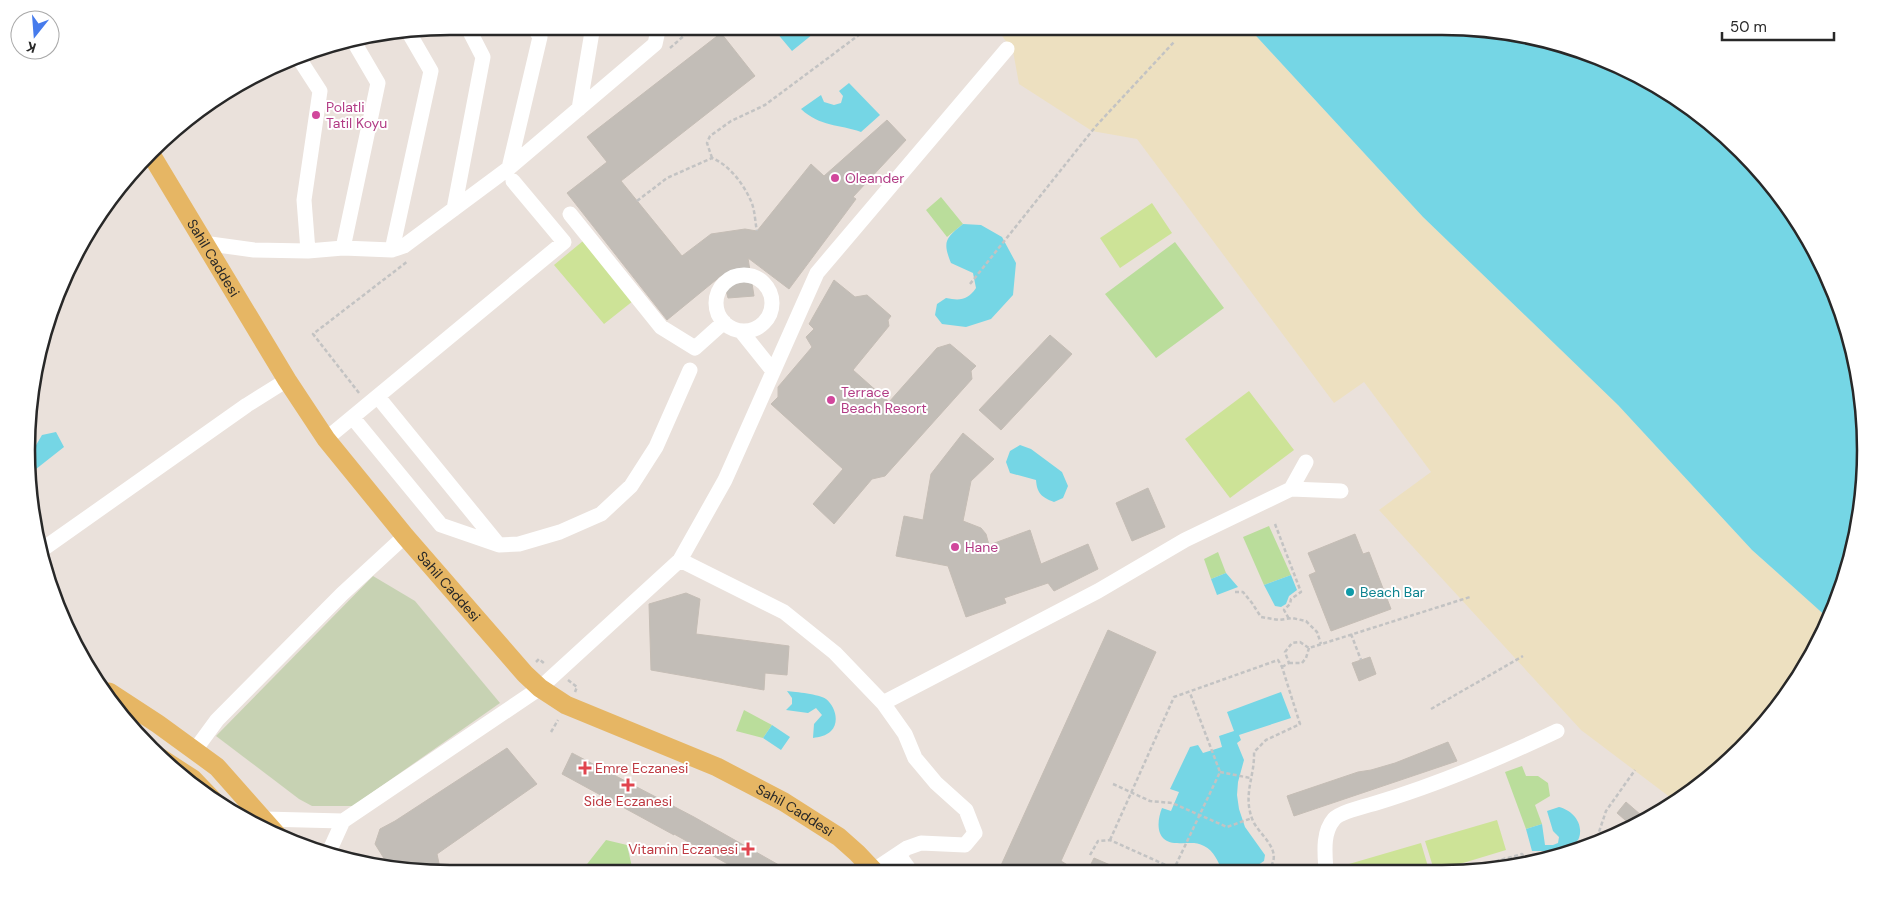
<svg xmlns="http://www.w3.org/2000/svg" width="1892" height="900" viewBox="0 0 1892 900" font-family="'DM Sans',sans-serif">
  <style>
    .green { fill: #badd9b }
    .sand { fill: #ede0c0 }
    .cemetery { fill: #c7d2b3 }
    .pitch { fill: #cde397 }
    .water { fill: #75d6e5 }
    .building { fill: #c2bdb7; stroke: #c5bdb5 }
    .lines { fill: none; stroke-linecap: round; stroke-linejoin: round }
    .path { stroke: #c3c3c3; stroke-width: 2.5; stroke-dasharray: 4 2.5; stroke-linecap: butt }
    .minor { stroke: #fff; stroke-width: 15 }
    .major { stroke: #e6b664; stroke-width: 19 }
    .hotel-dot { fill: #d1479c; stroke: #fff; stroke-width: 2 }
    .culture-dot { fill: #0f9aa8; stroke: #fff; stroke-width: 2 }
    .health-dot { fill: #e0444e; stroke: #fff; stroke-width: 2 }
    .labels { text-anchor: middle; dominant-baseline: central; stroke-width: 4; stroke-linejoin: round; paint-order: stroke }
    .hotel-label { font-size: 14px; fill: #b23c85; stroke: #fff; text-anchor: start }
    .street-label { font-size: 14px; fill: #282828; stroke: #fff }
    .culture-label { font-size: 14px; fill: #0d838f; stroke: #fff; text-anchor: start }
    .health-label { font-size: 14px; fill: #be3a42; stroke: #fff; text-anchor: start }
    .rim { fill: none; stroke: #282828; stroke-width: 2.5 }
  </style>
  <rect width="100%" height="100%" fill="#eae1db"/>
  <path class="green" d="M941 197 963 224 947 237 926 210Z
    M1175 242 1224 308 1156 358 1105 294Z
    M1269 526 1291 575 1264 585 1243 537Z
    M1218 552 1226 573 1211 579 1204 559Z
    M744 710 772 725 763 738 736 731Z
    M1522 766 1526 776H1538L1548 783 1550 796 1535 805 1542 824 1526 829 1505 772Z
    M606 840 627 845 632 867 618 873H580Z"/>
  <path class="sand" d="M995 26H1247L1423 217 1618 405 1752 550 1829 619 1778 708 1700 786 1675 801 1581 730 1379 510 1431 472 1364 382 1334 403 1137 139 1092 131 1019 84 1013 51Z"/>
  <path class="cemetery" d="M373 576 415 601 500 703 353 806H312L299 799 216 736Z"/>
  <path class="pitch" d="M1152 203 1172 233 1120 268 1100 238Z
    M583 241 633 301 604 324 554 265Z
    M1249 391 1294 450 1230 498 1185 439Z
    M1497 820 1506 850 1440 870H1434L1425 841Z
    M1421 843 1429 870 1351 871 1349 864Z"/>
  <path class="water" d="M771 26H806L813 34 792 51Z
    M1247 26H1442L1525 34 1604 59 1678 98 1742 151 1794 215 1834 288 1858 368 1866 450 1858 533 1833 612 1829 619 1752 550 1618 405 1423 217Z
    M849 83 880 115 861 132C839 124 820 127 801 109L821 95 824 102 834 105 841 103 843 96 839 91Z
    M963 224 981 225 1002 237 1016 263 1013 295 991 319 966 327 942 324 935 315 937 304 946 298C960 301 968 300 976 288L973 273 951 263C942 241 946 238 963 224Z
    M56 432 64 447 31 473 32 452 42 435Z
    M1020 445 1031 449 1062 472 1068 486 1063 498 1054 502C1041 497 1037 493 1036 480L1010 473 1006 462 1010 451Z
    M1226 573 1238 587 1217 595 1211 579Z
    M1291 575 1297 590 1289 596 1286 604 1281 607 1275 606 1264 585Z
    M787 691C796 692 819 694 826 699 835 706 840 722 831 731 826 736 819 737 813 738L814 724 822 715 816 708 808 713 786 710 792 704V698Z
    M1281 692 1291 718 1239 735 1241 740 1237 743 1244 760 1238 782 1237 795 1239 809 1245 827 1265 855 1264 861 1249 871H1222C1218 861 1214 851 1204 846 1195 841 1187 844 1177 843 1156 843 1156 823 1162 808L1171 811 1179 792 1170 789 1190 747 1198 745 1203 753 1222 747 1219 736 1234 731 1227 712Z
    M772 725 790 737 781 750 763 738Z
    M1559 807C1572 810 1584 823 1579 838 1577 843 1571 847 1567 851H1532L1526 829 1542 824 1545 845H1553L1558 843 1559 837 1553 831 1547 811Z"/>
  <path class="building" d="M721 33 755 76 621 181 682 256 711 234 745 229 757 231 811 164 824 176 887 120 906 140 853 197 856 199 789 289 748 258 754 296 728 298 722 275 667 320 567 193 607 162 587 137Z
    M834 280 855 297 867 295 891 316 888 320 889 326 853 370 889 402 937 348 950 344 976 366 971 371 972 379 885 476 872 479 834 524 813 504 843 469 771 404 778 397V387L812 347 806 337 814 329 809 324Z
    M1050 335 1072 354 1001 430 979 410Z
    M963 433 994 459 971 481 963 521 981 528 986 534 989 545 1030 530 1041 564 1088 544 1098 569 1054 591 1048 583 1004 598 1006 603 966 617 948 566 896 556 904 516 923 520 931 474Z
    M1148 488 1165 527 1132 541 1116 503Z
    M1355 534 1363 554 1369 552 1391 609 1331 631 1309 575 1316 572 1308 553Z
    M686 593 700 599 696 634 789 646 787 675 765 673 764 690 651 670 649 604Z
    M1108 630 1156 652 1061 861 1079 872H998Z
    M1370 657 1376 674 1359 681 1352 663Z
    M1448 742 1457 761 1294 816 1287 796 1358 772 1371 770 1395 763Z
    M507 748 537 784 437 854 441 873 387 868 385 860 375 844 380 829 395 821Z
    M572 753 694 817 793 873H744L674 834V835L562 774Z
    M1626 802 1641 815 1632 826 1617 813Z
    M1094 858 1124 871 1087 872Z"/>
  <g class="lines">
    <path class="path" d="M670 48 695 26
      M712 158 707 143 710 136 731 121 765 105 871 26
      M637 201 667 178 712 158C729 165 743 183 751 201 755 210 755 222 757 231
      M970 284 1096 126 1174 42
      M359 393 313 334 408 261
      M1275 524 1301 592 1291 599 1290 604 1284 610 1289 619
      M1235 592H1243L1252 603 1261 617 1279 620 1292 618 1306 621 1317 632 1321 644
      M1351 634 1361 660
      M536 662 539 659 545 664
      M1289 663H1302L1306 658 1309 648
      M1282 667 1289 663 1285 652 1292 643 1300 642 1309 648 1470 597
      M568 680 577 687 575 692
      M1431 709 1523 656
      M551 732 558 720
      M1220 772 1250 778
      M1113 784 1150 801 1172 803 1227 827 1252 818
      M1110 840 1174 697 1278 660 1282 667 1300 724 1266 740 1254 752C1255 777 1242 795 1253 821 1260 836 1286 852 1267 871
      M1595 844 1606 811 1635 770
      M1090 855 1098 841 1110 840 1179 871
      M1464 870 1522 854 1527 862
      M1173 871 1220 772 1190 693"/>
    <path class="minor" d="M298 57 320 91 304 200 308 251
      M579 109 593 26
      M509 168 540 37 533 26
      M454 209 483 57 467 26
      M570 214 661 327 695 348 724 322
      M203 243 254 250 308 251 343 248 392 250 404 246 509 168 655 44 659 26
      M343 248 378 83 354 42
      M392 250 431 71 409 33
      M716 303a28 28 0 1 1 56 0a28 28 0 1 1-56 0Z
      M741 331 773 371
      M378 397 498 544
      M353 418 441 525 499 545 519 544 560 532 601 514 631 486 656 447 690 370
      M326 439 564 242 513 181
      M1291 489 1341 491
      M43 549 247 405 287 380
      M680 560 784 612 835 653 883 703 905 734 915 758 936 783 966 810 975 833 965 845 921 843 907 848 871 872
      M883 703 1098 591 1185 540 1291 489 1306 462
      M195 750 217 720 342 594 405 536
      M264 819 343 821 540 688 680 560 725 480 817 273 1007 49
      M328 854 343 821
      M898 854 911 872
      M1326 871C1325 854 1322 833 1334 819 1340 812 1366 806 1376 803 1439 784 1498 759 1557 731"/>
    <g class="major">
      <path id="s1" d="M152 156 287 380 326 439 405 536 525 674 540 688 566 705 717 767 784 802 839 837 857 853 875 872"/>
      <path d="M109 692 158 724 217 767 279 837"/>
      <path d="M159 757 193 779 215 802"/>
    </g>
  </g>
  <g class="hotel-dot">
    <circle cx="316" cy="115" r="5"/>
    <circle cx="835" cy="178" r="5"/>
    <circle cx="831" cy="400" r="5"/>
    <circle cx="955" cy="547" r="5"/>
  </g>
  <circle class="culture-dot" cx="1350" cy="592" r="5"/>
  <g class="health-dot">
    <path d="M582.5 760.5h5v5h5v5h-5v5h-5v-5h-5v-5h5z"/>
    <path d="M625.5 777.5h5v5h5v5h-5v5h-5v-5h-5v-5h5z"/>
    <path d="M745.5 841.5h5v5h5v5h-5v5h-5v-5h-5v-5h5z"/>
  </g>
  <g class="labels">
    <g class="hotel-label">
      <text x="326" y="107">Polatli<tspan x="326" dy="16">Tatil Koyu</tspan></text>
      <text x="845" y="178">Oleander</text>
      <text x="841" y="392">Terrace<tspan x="841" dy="16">Beach Resort</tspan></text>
      <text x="965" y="547">Hane</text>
    </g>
    <g class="street-label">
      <text stroke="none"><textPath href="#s1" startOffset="119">Sahil Caddesi</textPath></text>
      <text stroke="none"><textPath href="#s1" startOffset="524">Sahil Caddesi</textPath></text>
      <text stroke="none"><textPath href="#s1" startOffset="944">Sahil Caddesi</textPath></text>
    </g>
    <g class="culture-label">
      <text x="1360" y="592">Beach Bar</text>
    </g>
    <g class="health-label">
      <text x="595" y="768">Emre Eczanesi</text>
      <text x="628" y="801" text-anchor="middle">Side Eczanesi</text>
      <text x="738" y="849" text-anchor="end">Vitamin Eczanesi</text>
    </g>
  </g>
  <path d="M0 0H1892V900H0ZM450 35H1442A415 415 0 0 1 1857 450V450A415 415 0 0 1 1442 865H450A415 415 0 0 1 35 450V450A415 415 0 0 1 450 35Z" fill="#fff" fill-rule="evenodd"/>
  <path class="rim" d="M450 35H1442A415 415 0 0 1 1857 450V450A415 415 0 0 1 1442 865H450A415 415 0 0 1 35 450V450A415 415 0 0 1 450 35Z"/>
  <g transform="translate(35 35) rotate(197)"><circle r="24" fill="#ffffff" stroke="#a9a9a9"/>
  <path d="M0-4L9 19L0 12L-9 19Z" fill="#467bec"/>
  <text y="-8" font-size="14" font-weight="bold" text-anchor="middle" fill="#282828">K</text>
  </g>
  <path d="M1722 32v8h112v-8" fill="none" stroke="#282828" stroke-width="2.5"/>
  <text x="1730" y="32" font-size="15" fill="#282828" stroke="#ffffff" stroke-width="4" paint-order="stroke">50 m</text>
</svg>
